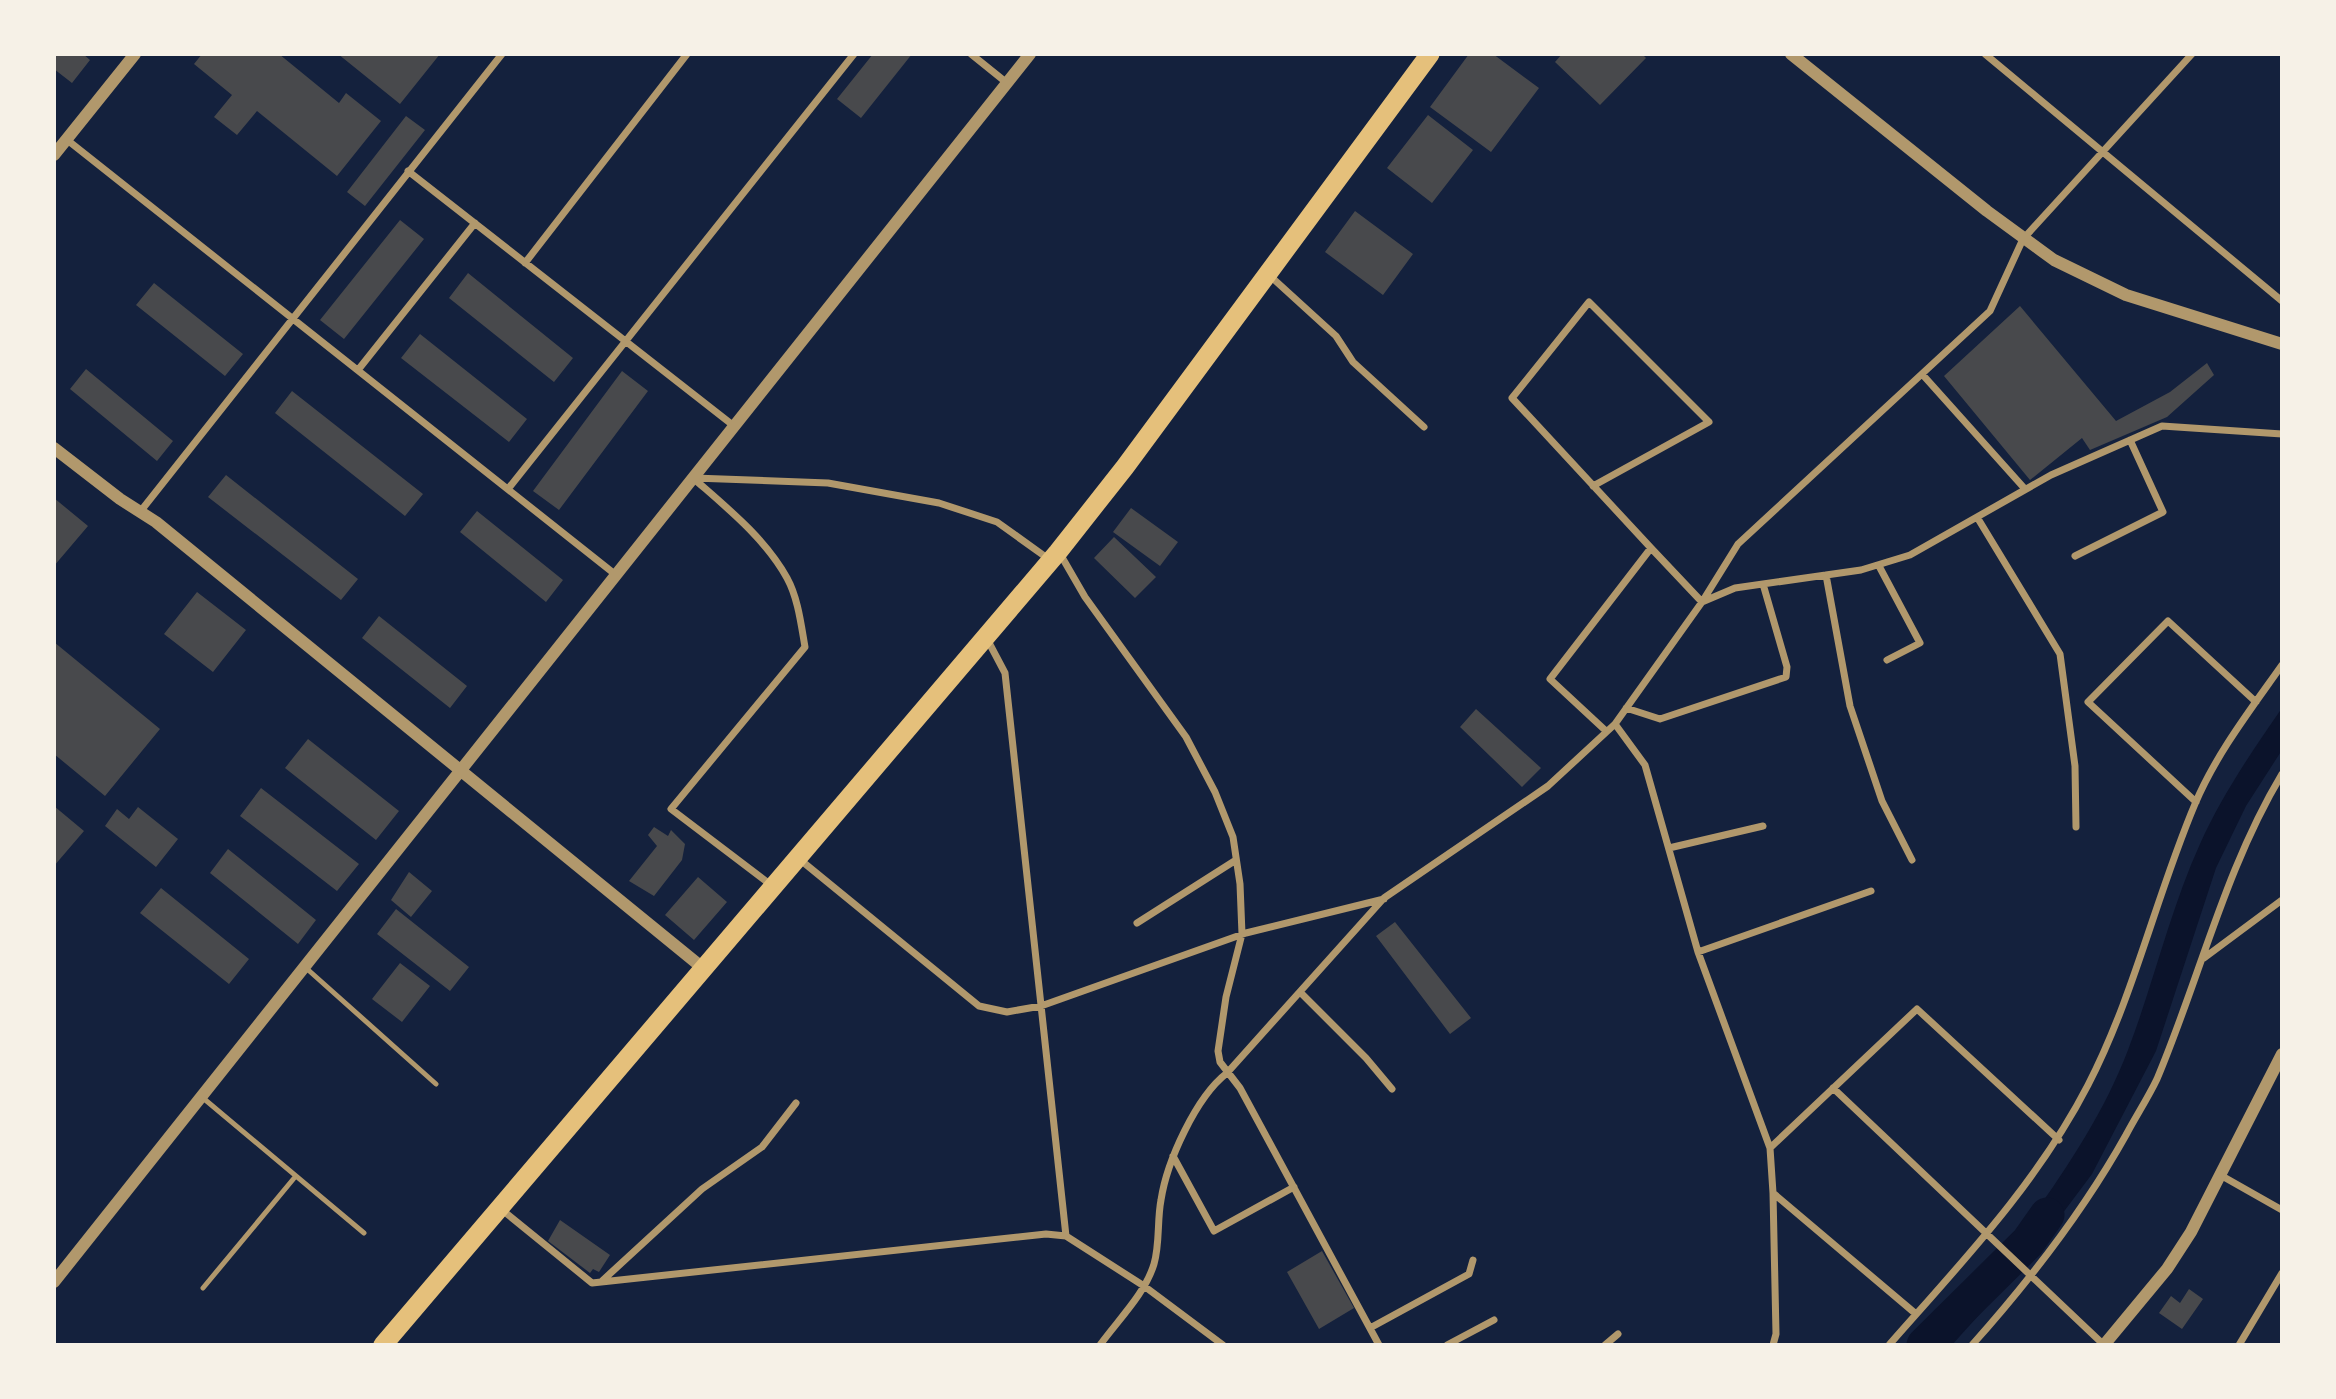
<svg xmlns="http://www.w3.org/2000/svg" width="2336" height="1399" viewBox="0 0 2336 1399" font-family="'PT Sans',sans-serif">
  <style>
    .water { fill: #0b132b }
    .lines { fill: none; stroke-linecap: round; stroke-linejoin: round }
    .river { stroke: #0b132b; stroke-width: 35 }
    .building { fill: #48494c }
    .service { stroke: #b1986c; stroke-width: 5 }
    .minor { stroke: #b1986c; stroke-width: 7 }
    .tertiary { stroke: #b1986c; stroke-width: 12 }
    .trunk { stroke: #e5c07b; stroke-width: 19 }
  </style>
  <rect width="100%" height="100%" fill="#14213d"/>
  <path class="water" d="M2282 708V750L2246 806 2216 868 2156 1051 2092 1174 2027 1261 2012 1245C2056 1184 2101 1121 2128 1050 2154 982 2170 910 2200 844 2221 797 2252 751 2282 708Z
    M1995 1261 2012 1278 1952 1345H1920Z"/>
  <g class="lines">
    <path class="river" d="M1924 1345 2028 1242 2047 1215"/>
  </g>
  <path class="building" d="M54 54H83L90 60 72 83 54 69Z
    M202 54H279L339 103 346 93 381 121 337 176 257 111 237 135 214 117 232 95 194 64Z
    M338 54H440L400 104Z
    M873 54H912L861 118 837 99Z
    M1469 54H1493L1539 88 1491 152 1430 107Z
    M1562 54H1642L1646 58 1600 105 1555 62Z
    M1428 115 1473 150 1432 203 1387 168Z
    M406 116 425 130 365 206 347 192Z
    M1355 211 1413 254 1383 295 1325 252Z
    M400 220 424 239 344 339 320 320Z
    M468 273 573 358 554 382 449 298Z
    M154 283 243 354 225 376 136 305Z
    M2020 306 2116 421 2170 392 2207 363 2214 375 2167 417 2090 450 2082 438 2030 480 1944 376Z
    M420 334 527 419 509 442 401 358Z
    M86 369 173 441 157 461 70 389Z
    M622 371 648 391 559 510 533 491Z
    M292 391 423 494 405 516 275 413Z
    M226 475 358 579 341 600 208 497Z
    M54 498 88 526 54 566Z
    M1131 508 1178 542 1160 566 1113 532Z
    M477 511 563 580 546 602 460 532Z
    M1114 537 1156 577 1135 598 1094 558Z
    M197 592 246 630 213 672 164 634Z
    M379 616 467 686 450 708 362 638Z
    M54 642 160 729 105 796 54 754Z
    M1476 709 1541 768 1522 787 1460 727Z
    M308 739 399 811 376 840 285 768Z
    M261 788 359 864 337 891 240 816Z
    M54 806 84 831 54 866Z
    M138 807 178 839 156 867 105 826 117 809 129 819Z
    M654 827 668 836 671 830 685 844 682 860 654 896 629 881 657 846 648 835Z
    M228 849 316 920 298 944 210 873Z
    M409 872 432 891 411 917 391 900Z
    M698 877 727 902 694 940 665 915Z
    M161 888 249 959 229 984 140 913Z
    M396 909 469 967 450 991 377 934Z
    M1395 922 1471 1018 1450 1034 1376 936Z
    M400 963 430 986 402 1022 372 999Z
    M560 1220 610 1255 599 1272 593 1269 590 1273 548 1241Z
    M1322 1251 1354 1308 1319 1329 1287 1272Z
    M2189 1289 2203 1299 2182 1329 2159 1313 2171 1296 2180 1303Z"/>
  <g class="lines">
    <path class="service" d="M306 968 436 1084
      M203 1098 364 1233
      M203 1288 295 1177"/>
    <path class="minor" d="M971 54 1007 83
      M1985 54 2282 301
      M66 139 616 575
      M408 171 734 426
      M525 263 687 54
      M1268 274 1336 336 1353 362 1424 427
      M358 370 475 223
      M1922 374 2025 489
      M693 478C726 507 765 538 787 578 798 598 801 624 805 647L671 809 771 885
      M694 478 828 483 939 503 997 522 1050 560
      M1593 486 1709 422 1589 302 1512 398 1651 548
      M508 489 854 54
      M140 512 502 54
      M1977 517 2060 654 2075 766 2076 827
      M1059 552 1085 597 1186 737 1215 792 1233 837 1240 884 1242 934 1226 997 1218 1051 1220 1062 1240 1088 1379 1345
      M2075 556 2163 512 2130 440
      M1879 566 1920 643 1887 660
      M1826 575 1850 706 1882 801 1912 860
      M986 637 1005 673 1066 1236 1144 1286 1223 1345
      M1626 708 1660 719 1786 677 1787 667 1763 584
      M1615 724 1645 765 1698 952 1770 1148
      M1606 731 1550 679 1651 548 1702 602 1738 544 1990 311 2023 239 2192 54
      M2196 802 2088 702 2168 621 2256 702
      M1669 848 1763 826
      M798 858 979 1006 1007 1012 1041 1006 1246 933 1384 899
      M1137 923 1236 860
      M1698 952 1871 891
      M2204 958 2282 900
      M1300 992 1366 1058 1392 1089
      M1833 1088 2104 1345
      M1173 1156 1214 1231 1294 1187
      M2222 1176 2282 1210
      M1773 1193 1776 1334 1773 1345
      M501 1209 592 1283 1046 1234 1066 1236
      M602 1281 702 1189 762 1147 796 1103
      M1916 1314 1773 1193 1770 1148 1917 1009 2059 1140
      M1370 1328 1469 1274 1473 1260
      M1100 1345C1118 1320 1145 1294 1154 1264 1160 1244 1157 1220 1161 1200 1167 1161 1196 1097 1227 1073L1384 898 1548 786 1615 724 1702 602 1735 588 1861 570 1910 555 2051 475 2162 426 2282 434
      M1447 1345 1494 1320
      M1605 1345 1618 1334
      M1889 1345C1961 1263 2037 1184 2088 1085 2134 996 2156 896 2195 804 2216 754 2251 709 2282 665
      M1972 1345C2031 1279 2083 1212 2126 1135 2136 1116 2148 1098 2157 1079 2200 977 2225 869 2282 774
      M2239 1345 2282 1273"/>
    <path class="tertiary" d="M1791 54 1987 211 2054 260 2126 295 2282 344
      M54 155 135 54
      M54 448 120 499 156 522 704 969
      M54 1282 1030 54
      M2104 1345 2167 1269 2191 1232 2282 1054"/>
    <path class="trunk" d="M383 1345 1058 552 1125 467 1430 54"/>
  </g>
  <rect width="2336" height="1399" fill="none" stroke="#f6f1e7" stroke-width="112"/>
</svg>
